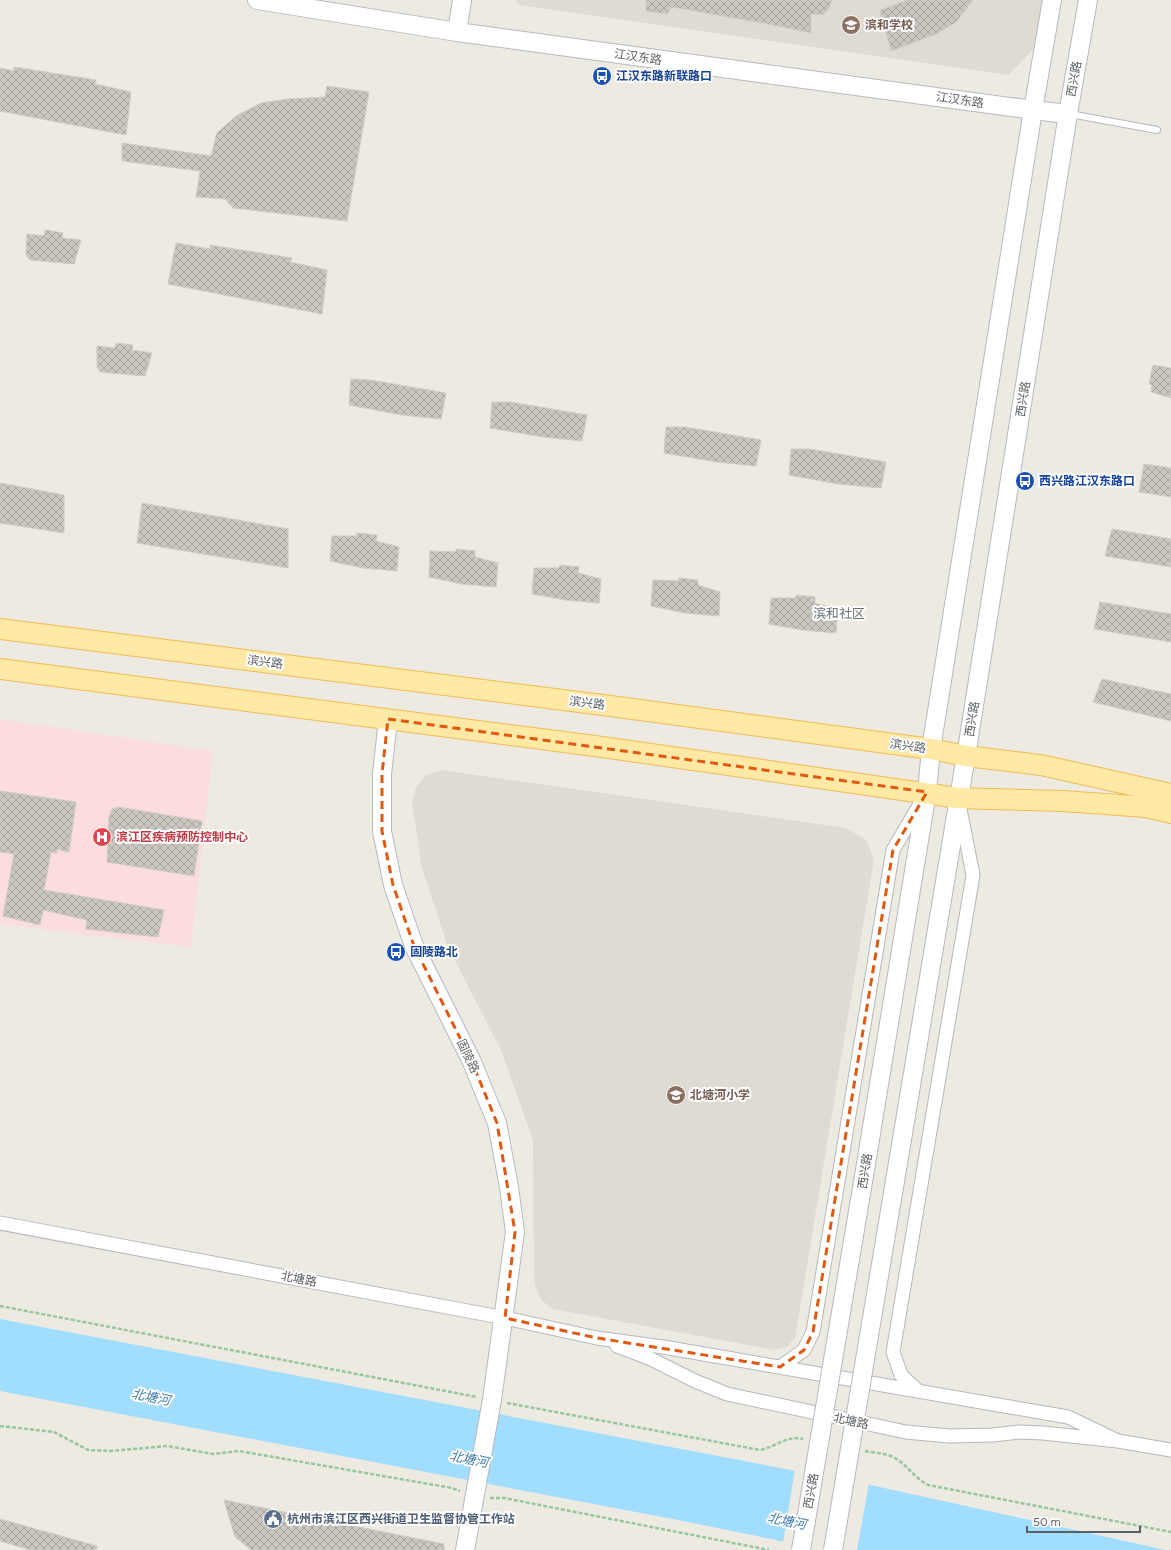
<svg xmlns="http://www.w3.org/2000/svg" width="1171" height="1550" viewBox="0 0 1171 1550" font-family="Figtree,'Noto Sans SC',sans-serif">
  <style>
    .education { fill: #dfdbd3 }
    .medical { fill: #fbdddd }
    .water { fill: #a0ddff }
    .pier { fill: #edeae2 }
    .building { fill: url(#building-cross-hatch); stroke: #d2cbc0 }
    .lines { fill: none; stroke-linecap: round; stroke-linejoin: round }
    .lane-casing { stroke: #b4b8bc; stroke-width: 8 }
    .street-casing { stroke: #b4b8bc; stroke-width: 15 }
    .secondary-casing { stroke: #b5b9be; stroke-width: 20 }
    .primary-casing { stroke: #f2ba56; stroke-width: 22 }
    .path { stroke: #96c6a0; stroke-width: 2.5; stroke-dasharray: 4 2; stroke-linecap: butt }
    .lane { stroke: #fff; stroke-width: 6 }
    .street { stroke: #fff; stroke-width: 13 }
    .secondary { stroke: #fff; stroke-width: 18 }
    .primary { stroke: #ffe9a5; stroke-width: 20 }
    .secondary-bridge-casing { stroke: #b5b9be; stroke-width: 20; stroke-linecap: butt }
    .secondary-bridge { stroke: #fff; stroke-width: 18 }
    .marked { fill: none; stroke: #e15910; stroke-width: 3; stroke-dasharray: 8 5; stroke-linejoin: round }
    .labels { text-anchor: middle; dominant-baseline: central; stroke-width: 4; stroke-linejoin: round; paint-order: stroke }
    .education-label { font-size: 12px; font-weight: bold; fill: #785e54; stroke: #fff; text-anchor: start }
    .street-label { font-size: 12px; fill: #5a5f63; stroke: #fff }
    .transit-label { font-size: 12px; font-weight: bold; fill: #164399; stroke: #fff; text-anchor: start }
    .health-label { font-size: 12px; font-weight: bold; fill: #be3a42; stroke: #fff; text-anchor: start }
    .service-label { font-size: 12px; font-weight: bold; fill: #4e5e75; stroke: #fff; text-anchor: start }
    .neighbourhood-label { font-size: 13px; fill: #6b7175; stroke: #fff }
    .water-label { font-size: 13px; font-style: italic; fill: #3a79a8; stroke: #fff }
  </style>
  <defs>
    <pattern id="building-cross-hatch" width="8" height="8" patternUnits="userSpaceOnUse"><rect width="8" height="8" fill="#cac7c1"/><path d="M0 0l8 8M0 8l8-8" fill="none" stroke="#a7a5a0"/></pattern>
  </defs>
  <rect width="100%" height="100%" fill="#edeae2"/>
  <path class="education" d="M516 0H1045L1037 45 1009 75 519 5Z
    M441 770 846 828 866 840 874 859 795 1338 787 1347 775 1350 553 1309 541 1300 535 1285 534 1269 533 1140 501 1050 448 947 422 868 412 803 416 787 426 775Z"/>
  <path class="medical" d="M0 719 213 751 191 947 0 924Z"/>
  <path class="water" d="M0 1319 875 1486 1166 1550H825L678 1520 0 1391Z"/>
  <path class="pier" d="M795 1469 869 1483 857 1550H815L783 1543Z"/>
  <path class="building" d="M646 0H832L829 8 823 15 811 14V33L768 24 672 7 667 14 646 11Z
    M908 0H973L956 22 936 34 891 51 886 31 890 24 881 18 880 10Z
    M14 67 96 80 95 84 131 92 126 135 0 111V68L14 71Z
    M327 86 369 92 347 221 233 208 225 199 196 197 200 171 122 161V143L211 156 217 133 236 116 261 103 288 99 325 97Z
    M45 230 63 233 62 238 81 240 74 264 30 260 26 255 27 234 44 236Z
    M176 243 210 249V245L292 258 290 262 327 270 322 314 168 284Z
    M116 343 133 345 132 350 152 353 145 376 100 372 97 367V346L115 348Z
    M1153 365 1171 368V398L1151 392 1152 385 1149 384Z
    M351 379 370 380 446 393 441 419 402 415 349 405Z
    M492 402H510L587 415 582 441 543 437 490 428Z
    M666 427H685L761 440 756 466 717 462 664 453Z
    M791 449H810L886 462 881 488 838 484 789 475Z
    M1144 464 1171 468V497L1139 492Z
    M0 483 64 495V533L0 523Z
    M142 503 288 529V568L137 543Z
    M1112 529 1171 539V567L1105 556Z
    M357 533 377 535 376 541 399 547 397 571 363 568 330 561 332 536H357Z
    M456 549 475 551V557L498 563 496 587 462 584 429 577 430 551 456 552Z
    M560 565 579 567 578 573 601 579 599 603 566 600 532 594 534 568H559Z
    M679 578 698 580V585L720 592 719 616 685 613 651 606 653 580 678 581Z
    M796 595 815 597V603L838 609 836 633 802 630 769 624 771 598H796Z
    M1100 602 1171 614V642L1094 629Z
    M1102 679 1171 694V721L1093 702Z
    M0 791 76 802 69 852 57 849V853L51 852 44 890 164 910 158 937 86 929 87 920 43 910 40 925 3 916 14 854 0 852Z
    M118 807 202 821 194 876 107 862 109 817 112 809Z
    M224 1500 444 1544V1550H251L235 1537Z
    M0 1519 97 1546 96 1550H31L0 1541Z"/>
  <g class="lines">
    <g class="lane-casing">
      <path id="lane" d="M1070 114 1157 130"/>
    </g>
    <g class="street-casing">
      <path id="street" d="M0 1223 505 1318 597 1338 663 1347 1068 1417 1118 1441
        M617 1346 651 1359 695 1381 727 1394 906 1432 949 1436 993 1435 1019 1432 1043 1433 1118 1441 1171 1450
        M780 1367 804 1350 813 1332 893 850 923 799
        M918 1391 901 1375 893 1352 973 875 960 809"/>
    </g>
    <g class="secondary-casing">
      <path id="secondary" d="M257 0 457 32 1033 110 1068 114
        M457 32 462 0
        M388 719 382 774V831L393 885 414 946 472 1062 497 1123 509 1187 515 1232 492 1400 465 1550
        M864 1176 927 792 931 749 1033 110 1052 0
        M895 1181 966 756 1068 114 1088 0"/>
    </g>
    <g class="primary-casing">
      <path id="primary" d="M0 629 603 705 931 749 966 756 1041 765 1171 794
        M0 669 595 746 958 798 1063 801 1146 807 1171 813"/>
    </g>
    <path class="path" d="M0 1306 477 1397
      M507 1403 760 1450C777 1447 785 1435 803 1439
      M0 1426 54 1432 88 1450 111 1451 167 1446 213 1454 239 1451 452 1488 460 1491
      M865 1451C874 1453 885 1453 893 1457 906 1463 913 1477 928 1485L1171 1532
      M490 1498H504L769 1550"/>
    <use href="#lane" class="lane"/>
    <use href="#street" class="street"/>
    <use href="#secondary" class="secondary"/>
    <use href="#primary" class="primary"/>
    <g class="secondary-bridge-casing">
      <path id="secondary-bridge" d="M801 1550 864 1176
        M833 1550 895 1181"/>
    </g>
    <use href="#secondary-bridge" class="secondary-bridge"/>
  </g>
  <path class="marked" d="M388 719 927 792 893 850 813 1332 804 1350 780 1367 597 1338 505 1318 515 1232 497 1123 472 1062 414 946 393 885 382 831V774Z"/>
  <defs>
    <g id="school-disc" transform="scale(1)"><circle r="9.5" fill="#8d6e63" stroke="#fff"/><path d="M0-5L7-2L0 1L-7-2ZM-4 1L0 2.5L4 1V4Q0 6-4 4Z" fill="#fff"/></g>
    <g id="bus-disc" transform="scale(1)"><circle r="9.5" fill="#1a4fb4" stroke="#fff"/><path d="M-5-6H5V4H4V6H2V4H-2V6H-4V4H-5ZM-3.5-4V0h7V-4ZM-3.5 1.2v1.5H-2V1.2ZM2 1.2v1.5H3.5V1.2Z" fill="#fff"/></g>
    <g id="hospital-disc" transform="scale(1)"><circle r="9.5" fill="#e0444e" stroke="#fff"/><path d="M-5-5h3v3.5h4V-5h3V5h-3V1.5h-4V5h-3Z" fill="#fff"/></g>
    <g id="civic-disc" transform="scale(1)"><circle r="9.5" fill="#5c6f8a" stroke="#fff"/><path d="M-.6-6.5H3V-4.5H.6V-3L4-1V1h2V6H-6V1h2V-1L-.6-3ZM-1.2 2.5V6h2.4V2.5Z" fill="#fff"/></g>
  </defs>
  <g fill-rule="evenodd">
    <use href="#school-disc" x="851" y="25"/>
    <use href="#bus-disc" x="602" y="76"/>
    <use href="#bus-disc" x="1025" y="481"/>
    <use href="#hospital-disc" x="102" y="837"/>
    <use href="#bus-disc" x="396" y="952"/>
    <use href="#school-disc" x="676" y="1095"/>
    <use href="#civic-disc" x="273" y="1519"/>
  </g>
  <g class="labels">
    <g class="education-label">
      <text x="865" y="25">滨和学校</text>
      <text x="690" y="1095">北塘河小学</text>
    </g>
    <g class="street-label">
      <text transform="translate(638 57) rotate(8)">江汉东路</text>
      <text transform="translate(1074 79) rotate(-80)">西兴路</text>
      <text transform="translate(960 100) rotate(8)">江汉东路</text>
      <text transform="translate(1023 399) rotate(-81)">西兴路</text>
      <text transform="translate(265 662) rotate(7)">滨兴路</text>
      <text transform="translate(587 703) rotate(7)">滨兴路</text>
      <text transform="translate(972 719) rotate(-81)">西兴路</text>
      <text transform="translate(908 746) rotate(8)">滨兴路</text>
      <text transform="translate(468 1056) rotate(65)">固陵路</text>
      <text transform="translate(865 1171) rotate(-81)">西兴路</text>
      <text transform="translate(299 1279) rotate(11)">北塘路</text>
      <text transform="translate(851 1421) rotate(12)">北塘路</text>
      <text transform="translate(811 1491) rotate(-80)">西兴路</text>
    </g>
    <g class="transit-label">
      <text x="616" y="76">江汉东路新联路口</text>
      <text x="1039" y="481">西兴路江汉东路口</text>
      <text x="410" y="952">固陵路北</text>
    </g>
    <g class="health-label">
      <text x="116" y="837">滨江区疾病预防控制中心</text>
    </g>
    <g class="service-label">
      <text x="287" y="1519">杭州市滨江区西兴街道卫生监督协管工作站</text>
    </g>
    <g class="neighbourhood-label">
      <text x="839" y="613">滨和社区</text>
    </g>
    <g class="water-label">
      <text transform="translate(151 1397) rotate(11)">北塘河</text>
      <text transform="translate(469 1459) rotate(11)">北塘河</text>
      <text transform="translate(787 1521) rotate(11)">北塘河</text>
    </g>
  </g>
  <path d="M1027 1526v6h113v-6" fill="none" stroke="#5a5f63" stroke-width="2"/>
  <text x="1033" y="1526" font-size="12" fill="#5a5f63" stroke="#ffffff" stroke-width="3" paint-order="stroke">50 m</text>
</svg>
